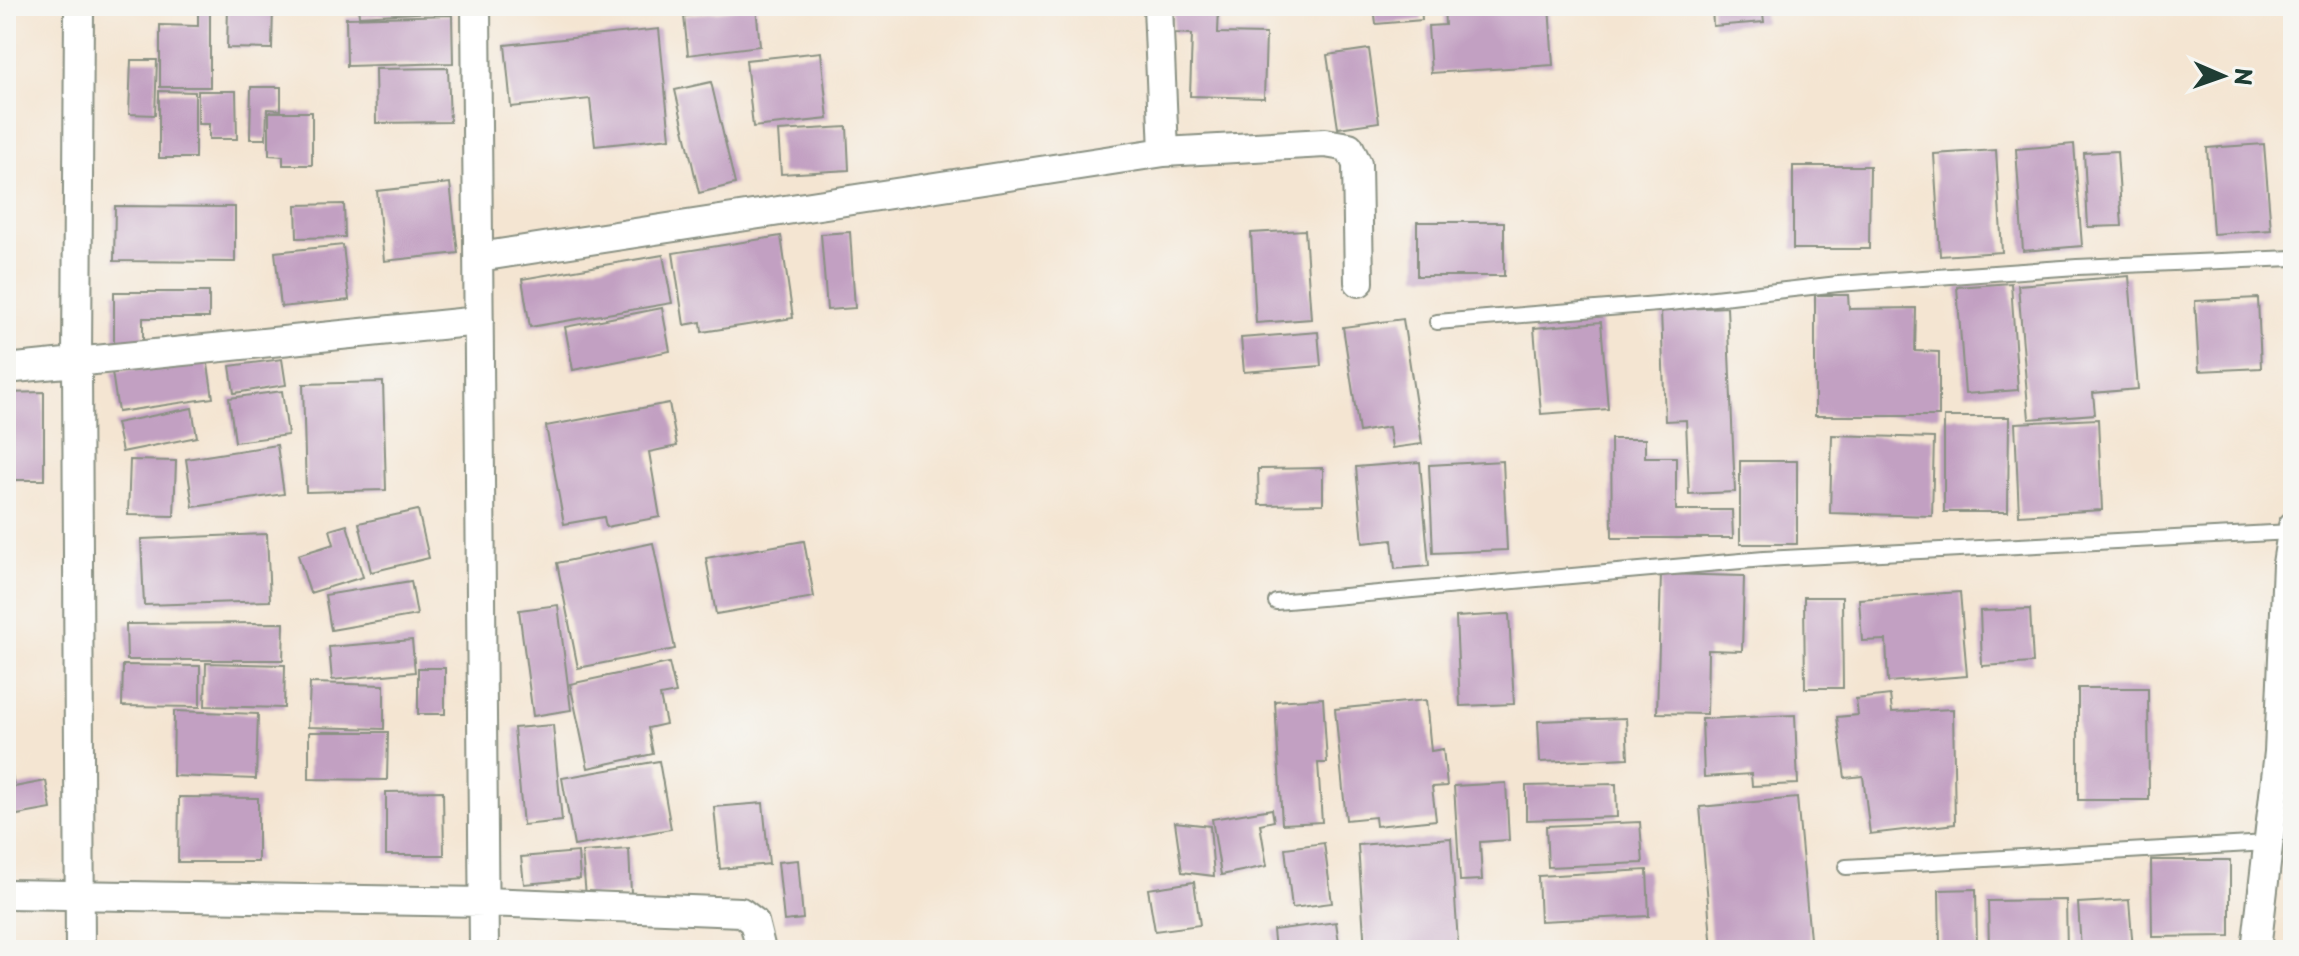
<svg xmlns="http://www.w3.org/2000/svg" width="2299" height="956" viewBox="0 0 2299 956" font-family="'Playpen Sans',sans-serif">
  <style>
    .building { fill: #c2a0c2 }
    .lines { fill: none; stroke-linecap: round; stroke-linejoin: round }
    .lane-casing { stroke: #8a9183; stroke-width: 18 }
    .street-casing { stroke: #8a9183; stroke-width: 32 }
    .lane { stroke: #fff; stroke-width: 14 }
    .street { stroke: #fff; stroke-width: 28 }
  </style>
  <rect width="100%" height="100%" fill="#f6f6f2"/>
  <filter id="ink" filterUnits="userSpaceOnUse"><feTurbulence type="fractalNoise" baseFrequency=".0125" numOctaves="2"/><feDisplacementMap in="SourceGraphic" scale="16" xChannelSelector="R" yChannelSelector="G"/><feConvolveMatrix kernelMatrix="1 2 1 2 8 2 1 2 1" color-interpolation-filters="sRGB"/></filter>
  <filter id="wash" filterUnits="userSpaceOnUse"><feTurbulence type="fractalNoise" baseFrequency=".006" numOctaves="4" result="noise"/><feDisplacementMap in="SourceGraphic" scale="32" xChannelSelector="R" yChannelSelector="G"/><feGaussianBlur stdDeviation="1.8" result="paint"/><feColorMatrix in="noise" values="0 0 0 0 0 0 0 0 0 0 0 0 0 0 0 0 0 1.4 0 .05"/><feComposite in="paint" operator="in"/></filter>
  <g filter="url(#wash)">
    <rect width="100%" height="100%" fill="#f4e5d2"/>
    <g id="blocks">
      <path class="building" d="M198 6H210V87H160V25L198 26Z
        M228 6H273L272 49 227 48Z
        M358 6H452V11L359 16Z
        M504 6H529V8L505 11Z
        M575 6H641V8L576 16Z
        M1174 6H1219L1218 33 1266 34 1264 98 1190 96 1192 34 1173 33Z
        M1374 6H1421L1422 20 1376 24Z
        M1444 6H1549L1553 65 1431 73 1428 26 1445 25Z
        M1712 6H1762L1764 22 1713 26Z
        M756 7 760 46 688 55 684 16Z
        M452 15 453 63 347 66 346 18Z
        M659 29 670 138 595 146 590 99 511 107 505 45Z
        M1369 49 1379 122 1338 128 1327 55Z
        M821 52 828 119 753 127 746 60Z
        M131 60H157L155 115 129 114Z
        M448 68 450 122 376 123 375 69Z
        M711 82 735 184 699 193 675 90Z
        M251 87H281V110L267 109 266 139H250Z
        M159 91 195 92V158H159Z
        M198 91H236L237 139H209V124H198Z
        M269 112H312V165H283V156L269 155Z
        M847 127 849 170 781 174 778 131Z
        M2074 144 2082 246 2023 251 2016 149Z
        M2264 144 2271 230 2213 234 2207 148Z
        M1996 150 2002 252 1940 256 1934 154Z
        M2117 151 2122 226 2088 227 2084 153Z
        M1793 166H1870L1869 249H1793Z
        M450 183 458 253 384 261 377 191Z
        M344 204 345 237 297 238 296 205Z
        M115 206 235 207V262L114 261Z
        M1417 222H1504V276H1417Z
        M1305 230 1311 319 1256 323 1251 233Z
        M850 232 855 308 827 310 821 234Z
        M781 236 793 318 702 332 701 322 684 325 673 253Z
        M343 245 349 300 281 307 275 252Z
        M663 255 672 303 530 327 522 279Z
        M2129 276 2138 389 2093 393 2095 414 2029 419 2018 285Z
        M2011 283 2018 390 1965 394 1957 287Z
        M114 292H209V318H143V351H114Z
        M1815 295H1848L1849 309 1916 308 1915 351 1939 352V416H1815Z
        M2258 298 2261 368 2199 371 2195 301Z
        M1727 307 1735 492 1689 494 1686 420 1665 421 1661 310Z
        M662 308 670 351 573 370 565 327Z
        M1403 319 1422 444 1392 448 1389 427 1359 432 1343 327Z
        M1601 322 1608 409 1541 414 1534 328Z
        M1318 332 1321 366 1244 372 1241 338Z
        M207 358 213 398 118 412 112 372Z
        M282 359 286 385 234 393 230 366Z
        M383 382 386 490 306 492 303 384Z
        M282 391 288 435 235 442 229 398Z
        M44 392V480H6V393Z
        M669 403 677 446 649 452 660 517 606 527 604 517 564 524 546 426Z
        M192 408 197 437 122 452 116 423Z
        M1944 417H2009L2008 512H1944Z
        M2098 419 2102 510 2019 515 2015 423Z
        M1832 435 1934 438 1932 516 1830 513Z
        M1611 439H1645V457H1676V510H1732L1733 538H1612Z
        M277 445 284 494 193 507 186 459Z
        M130 460 176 461 174 516 128 515Z
        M1503 461 1507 550 1433 553 1429 465Z
        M1740 461H1797V544H1740Z
        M1420 462 1429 566 1395 569 1392 540 1363 543 1356 467Z
        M1323 468V504L1259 505 1258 469Z
        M418 510 429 558 371 572 359 523Z
        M347 525 363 577 310 593 298 555 334 544 330 530Z
        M267 534 270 601 144 605 141 539Z
        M804 541 814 597 716 614 706 558Z
        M653 543 675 649 578 668 557 563Z
        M1661 574 1744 576 1742 651 1708 650 1707 714 1657 713Z
        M411 581 417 615 331 630 325 595Z
        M1960 592 1967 676 1888 682 1886 640 1862 641 1859 599Z
        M1804 597H1842L1843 688H1805Z
        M558 605 571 710 533 716 519 610Z
        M2030 609 2033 663 1982 666 1980 611Z
        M1509 614 1514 704 1460 706 1456 617Z
        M284 623 283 660H127L126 624Z
        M412 640 415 672 332 680 329 647Z
        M206 663 285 665 284 708 205 706Z
        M669 663 676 693 660 696 666 724 648 728 653 754 588 768 570 684Z
        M123 665 200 666V707L122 706Z
        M418 668H445V714H418Z
        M310 683 384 685V729L308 727Z
        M2078 688H2148L2149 800H2078Z
        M1890 695 1892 712 1953 709 1955 824 1870 834 1863 776 1845 778 1837 717 1858 715 1856 699Z
        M1323 698 1327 763H1318L1322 822 1282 824 1275 701Z
        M1426 700 1431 751 1443 749 1447 786 1432 787 1436 820 1376 826 1375 817 1346 820 1335 709Z
        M174 711 258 714 256 779 173 776Z
        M1795 715 1798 784 1752 786 1751 774 1704 777 1702 719Z
        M1626 718 1628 758 1540 762 1538 721Z
        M553 725 562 821 523 825 514 728Z
        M309 732H388L387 780 309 779Z
        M8 749 14 787 46 781 51 809 6 817Z
        M659 761 671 829 574 846 562 778Z
        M1506 783 1509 840 1480 842 1482 880 1460 881 1454 786Z
        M1616 784 1617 817 1526 820V786Z
        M443 791 444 855H386V792Z
        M179 797 258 798V862H178Z
        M1797 798 1811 950H1712L1700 807Z
        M763 803 769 864 720 869 714 807Z
        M1272 809 1274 821 1260 824 1267 866 1221 875 1212 819Z
        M1175 822 1210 826 1214 876 1182 872Z
        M1640 822 1643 863 1548 867 1546 826Z
        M1451 838 1458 943 1365 950 1358 845Z
        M1324 843 1332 903 1292 908 1285 848Z
        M629 849 631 893 586 896 582 852Z
        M578 852 580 879 524 884 521 857Z
        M798 860 803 919 784 921 778 862Z
        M2151 860H2230V936L2152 937Z
        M1647 870 1649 916 1540 921 1538 876Z
        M1194 882 1200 925 1155 931 1148 889Z
        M1976 889 1977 950H1940L1939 890Z
        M2066 900 2067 950H1989L1988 901Z
        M2129 900 2133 950H2081L2078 903Z
        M1336 922 1340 950H1275L1273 930Z
        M1660 945V950H1614V948Z"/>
    </g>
  </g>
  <g filter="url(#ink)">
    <use href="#blocks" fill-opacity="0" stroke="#8a9183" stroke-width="2"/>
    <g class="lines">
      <g class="lane-casing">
        <path id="lane" d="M1437 322 1670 303 1838 284 2077 267 2293 258
          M1276 602 1764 559 2292 532
          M1846 867 2268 843"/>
      </g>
      <g class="street-casing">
        <path id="street" d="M79 6 77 363 80 950
          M476 6 484 950
          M1158 6 1164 152
          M479 257 1164 152 1325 143 1349 147 1357 164 1359 282
          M6 369 479 321
          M6 894 484 902 741 912 754 922 761 950
          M2256 950 2279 752 2287 564 2293 526"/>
      </g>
      <use href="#lane" class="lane"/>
      <use href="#street" class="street"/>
    </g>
  </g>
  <rect width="2299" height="956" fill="none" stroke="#f6f6f2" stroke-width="32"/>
  <g transform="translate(2223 76) rotate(92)" stroke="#f6f6f2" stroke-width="6" paint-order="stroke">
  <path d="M0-6L14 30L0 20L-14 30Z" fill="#1f3d34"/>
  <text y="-12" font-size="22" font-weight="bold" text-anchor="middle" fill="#1f3d34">N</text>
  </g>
</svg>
